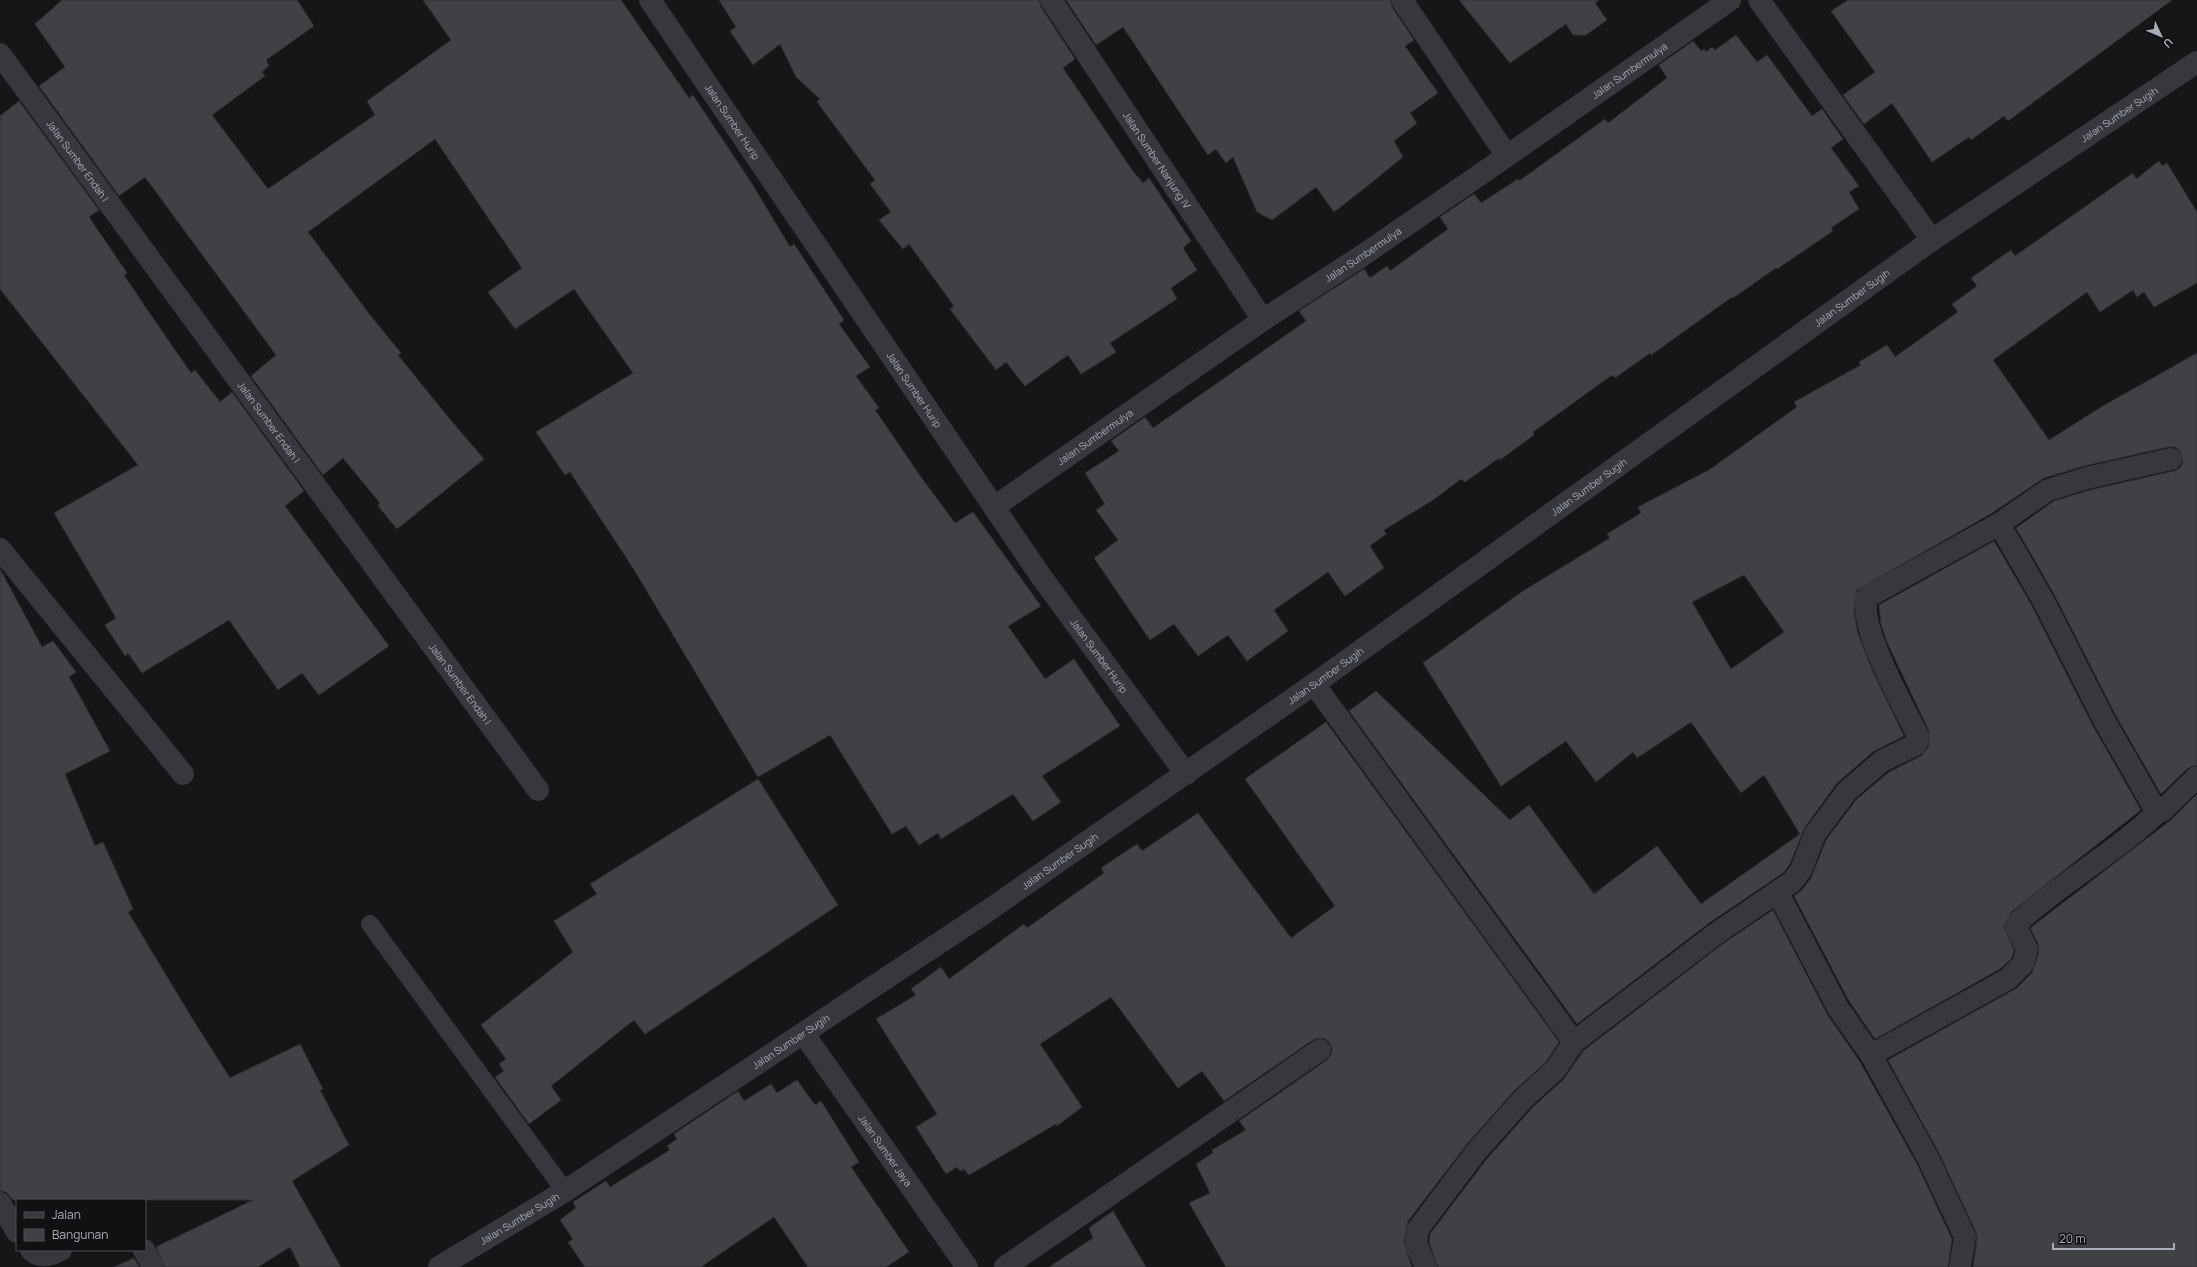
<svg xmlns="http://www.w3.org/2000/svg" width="2197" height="1267" viewBox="0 0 2197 1267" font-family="Manrope,sans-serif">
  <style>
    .building { fill: #404145; stroke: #303034; fill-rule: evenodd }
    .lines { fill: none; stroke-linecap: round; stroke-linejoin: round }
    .service { stroke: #37383d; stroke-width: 18 }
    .minor { stroke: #37383d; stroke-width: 22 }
    .labels { text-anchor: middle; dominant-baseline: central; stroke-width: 3; stroke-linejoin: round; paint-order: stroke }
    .street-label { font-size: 10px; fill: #a8adb8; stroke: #111113 }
  </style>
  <rect width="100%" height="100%" fill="#161618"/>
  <path class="building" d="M62 0H297L314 26 266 60 269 66 262 72 265 76 212 115 268 189 375 115 367 101 451 40 423 0H621L689 98 693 95 751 182 790 247 794 244 844 320 839 324 870 367 856 376 879 408 875 410 921 477 955 523 973 512 1041 606 1008 626 1045 679 1074 659 1120 726 1042 776 1061 802 1033 821 1013 794 941 839 938 833 919 845 906 826 892 834 830 735 758 777 633 568 570 472 565 475 536 432 633 373 574 289 515 329 488 292 522 268 435 139 308 232 370 315 401 353 398 355 448 417 484 459 397 529 378 506 380 503 343 458 323 475 251 376 276 355 145 177 119 196 39 86 65 67 35 24Z
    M719 0H1039L1041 7 1075 59 1063 68 1132 170 1143 183 1149 178 1191 241 1183 248 1197 270 1171 288 1177 299 1110 343 1116 352 1081 374 1068 355 1025 386 1006 362 996 370 950 309 954 306 909 244 903 249 879 220 891 212 870 184 875 180 817 102 820 99 796 77 780 44 753 65 730 31 736 27Z
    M1066 0H1390L1392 7 1414 40 1405 46 1438 93 1410 113 1417 123 1394 141 1403 157 1361 191 1334 212 1316 187 1272 220 1257 212 1233 157 1226 163 1216 149 1208 155 1123 27 1096 45Z
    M1459 0H1599L1595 3 1607 20 1586 35H1573L1566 24 1510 63Z
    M1848 0H2172L2008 121 2004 116 1971 140 1969 137 1932 162 1892 103 1864 124 1843 95 1875 72 1831 11Z
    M1736 35 1757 62 1767 55 1812 116 1822 109 1843 139 1831 148 1859 186 1849 192 1859 209 1831 228 1833 231 1777 269 1776 268 1733 298 1732 297 1651 355 1650 353 1615 378 1612 375 1533 432 1534 435 1500 460 1499 458 1465 482 1461 479 1433 500 1384 530 1386 534 1370 546 1384 568 1345 596 1328 572 1274 610 1288 631 1247 661 1228 635 1198 656 1174 624 1150 640 1094 558 1118 540 1096 510 1105 504 1085 473 1119 451 1111 441 1145 417 1153 428 1306 321 1299 311 1364 269 1370 278 1387 266 1390 271 1448 229 1440 217 1474 194 1481 203 1518 179 1519 181 1605 119 1608 123 1667 78 1659 65 1693 41 1701 51 1704 49 1706 52 1712 47 1715 50Z
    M19 101 99 210 89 217 127 273 124 275 146 308 191 373 195 370 220 402 232 392 304 491 285 506 389 646 319 695 302 673 278 690 229 620 142 673 128 653 125 656 105 625 116 618 54 513 138 465 0 289V116Z
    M2159 161 2162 166 2167 163 2197 212V283L2154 307 2144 292 2137 297 2133 290 2100 312 2087 292 1993 360 2049 440 2103 406 2197 353V765L2188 768 2161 794 2115 714 2053 592 2016 528 2054 501 2090 490 2174 471 2180 468 2183 462 2180 451 2175 447H2168L2084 466 2044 478 1992 513 1857 590 1854 610 1857 631 1873 672 1904 736 1874 751 1837 783 1805 827 1790 864 1783 873 1709 923 1577 1024 1349 711 1376 691 1510 820 1529 805 1594 894 1657 846 1701 904 1800 834 1764 775 1741 793 1691 722 1637 758 1633 752 1596 782 1566 741 1501 786 1423 663 1523 591 1610 538 1607 534 1641 513 1638 507 1709 470 1797 407 1794 402 1861 365 1859 362 1887 345 1895 357 1958 312 1952 304 1977 286 1971 278 2011 250 2015 256 2133 173 2136 179ZM1744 575 1784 632 1731 669 1692 602Z
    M1994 541 2031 604 2093 726 2141 810 2011 912 2004 927 2014 950 2012 958 2000 969 1875 1039 1849 1001 1794 896 1802 890 1811 878 1826 840 1856 800 1889 772 1921 756 1929 746V731L1887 642 1881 624 1879 605Z
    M0 569 42 647 53 641 76 672 69 677 110 751 65 774 95 846 103 842 133 909 128 912 195 1023 230 1078 300 1044 323 1089 320 1090 349 1145 292 1181 341 1267H300L290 1247 258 1267H165L156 1247 253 1200H13L6 1192 0 1191Z
    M1326 722 1559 1042 1546 1062 1514 1091 1467 1144 1408 1221 1404 1243 1412 1267H1226L1189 1203 1210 1193 1196 1164 1213 1153 1212 1150 1246 1130 1239 1121 1327 1060 1331 1055 1332 1049 1330 1043 1325 1039 1319 1038 1313 1040 1224 1101 1202 1071 1178 1088 1111 997 1040 1044 1082 1107 1057 1126 1056 1124 969 1175 964 1169 960 1171 957 1167 946 1174 916 1127 937 1114 876 1019 916 995 911 989 941 967 949 979 1024 924 1027 928 1104 873 1101 868 1137 844 1142 851 1198 813 1291 938 1335 906 1245 779Z
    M758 779 838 905 645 1034 634 1020 551 1086 561 1100 529 1124 495 1077 504 1071 499 1064 506 1059 481 1025 573 952 554 921 597 894 590 884Z
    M2197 794V1267H1973L1977 1239 1976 1232 1939 1153 1888 1060 2017 988 2032 973 2039 952 2038 943 2030 928 2171 820Z
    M1773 910 1827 1014 1860 1062 1917 1164 1952 1239 1948 1267H1438L1429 1242 1430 1234 1486 1160 1532 1108 1564 1079 1583 1051 1724 943Z
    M797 1080 815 1105 821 1101 859 1162 851 1167 909 1252 886 1267H808L774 1217 701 1267H585L568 1242 573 1239 560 1220 576 1208 573 1202 606 1181 610 1187 670 1150 667 1146 677 1139 674 1134 738 1091 744 1101 771 1084 777 1093Z
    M1113 1211 1146 1267H1049L1093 1238 1089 1228Z
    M134 1258 139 1267H114Z"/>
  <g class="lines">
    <path class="service" d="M370 924 565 1191"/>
    <g class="minor">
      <path id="s1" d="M650 0 1040 575 1186 774"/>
      <path id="s2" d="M1051 0 1263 320"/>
      <path d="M1402 0 1507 156"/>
      <path d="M1759 0 1932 240"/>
      <path id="s3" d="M0 54 538 790"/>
      <path d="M2171 459 2087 478 2048 490 1999 524 2042 598 2104 720 2155 809 2162 811 2197 777"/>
      <path id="s4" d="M994 507 1263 320 1363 255 1507 156 1730 0"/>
      <path d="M0 549 183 774"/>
      <path d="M1314 684 1574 1042"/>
      <path d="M1778 893 1838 1008 1871 1055 1928 1158 1965 1237 1960 1267"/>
      <path id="s5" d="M804 1034 967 1267"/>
      <path d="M1871 1055 2008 979 2023 964 2027 949 2016 927 2019 921C2064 881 2116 852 2159 811"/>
      <path d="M0 1203 17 1232"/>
      <path d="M31 1250C40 1259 51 1255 61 1250"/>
      <path d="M144 1250 153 1267"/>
      <path id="s6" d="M439 1267 565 1191 989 910 1314 684 1932 240 2197 62"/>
      <path d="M1005 1267 1320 1050"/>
      <path d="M1426 1267 1416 1244 1418 1229 1476 1152 1523 1099 1555 1070 1574 1042 1717 933 1792 882 1801 870 1815 834 1847 791 1882 761 1915 745 1918 740V736C1904 707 1858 627 1867 597L1999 524"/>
    </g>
  </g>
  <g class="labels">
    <g class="street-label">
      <text stroke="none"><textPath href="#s4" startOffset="771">Jalan Sumbermulya</textPath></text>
      <text stroke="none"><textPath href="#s6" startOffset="2038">Jalan Sumber Sugih</textPath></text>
      <text stroke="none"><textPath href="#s1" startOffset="147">Jalan Sumber Hurip</textPath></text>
      <text stroke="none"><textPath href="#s2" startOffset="192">Jalan Sumber Nanjung IV</textPath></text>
      <text stroke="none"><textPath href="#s3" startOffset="132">Jalan Sumber Endah I</textPath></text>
      <text stroke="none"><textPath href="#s4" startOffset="447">Jalan Sumbermulya</textPath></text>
      <text stroke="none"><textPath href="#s6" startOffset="1714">Jalan Sumber Sugih</textPath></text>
      <text stroke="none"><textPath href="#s1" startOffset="471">Jalan Sumber Hurip</textPath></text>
      <text stroke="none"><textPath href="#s3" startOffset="456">Jalan Sumber Endah I</textPath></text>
      <text stroke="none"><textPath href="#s4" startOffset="123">Jalan Sumbermulya</textPath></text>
      <text stroke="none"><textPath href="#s6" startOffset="1390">Jalan Sumber Sugih</textPath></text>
      <text stroke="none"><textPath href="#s1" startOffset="795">Jalan Sumber Hurip</textPath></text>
      <text stroke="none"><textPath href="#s6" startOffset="1066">Jalan Sumber Sugih</textPath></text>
      <text stroke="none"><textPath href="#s3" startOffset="780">Jalan Sumber Endah I</textPath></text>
      <text stroke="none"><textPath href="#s6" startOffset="742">Jalan Sumber Sugih</textPath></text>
      <text stroke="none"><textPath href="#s6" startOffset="418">Jalan Sumber Sugih</textPath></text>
      <text stroke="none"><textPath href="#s5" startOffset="142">Jalan Sumber Jaya</textPath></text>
      <text stroke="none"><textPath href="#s6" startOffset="94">Jalan Sumber Sugih</textPath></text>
    </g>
  </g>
  <rect x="16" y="1199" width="130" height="52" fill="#111113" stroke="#4d4f55"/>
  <rect x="24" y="1212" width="20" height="6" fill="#37383d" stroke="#4d4f55"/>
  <text x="52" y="1219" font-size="12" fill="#a8adb8">Jalan</text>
  <rect x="24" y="1229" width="20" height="12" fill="#404145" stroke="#4d4f55"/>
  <text x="52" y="1239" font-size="12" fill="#a8adb8">Bangunan</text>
  <g transform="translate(2161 36) rotate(134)" stroke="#111113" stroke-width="3" paint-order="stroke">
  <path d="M0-3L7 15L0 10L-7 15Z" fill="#a8adb8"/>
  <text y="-6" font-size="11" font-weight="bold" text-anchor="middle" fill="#a8adb8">U</text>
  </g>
  <path d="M2053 1243v6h121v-6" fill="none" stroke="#a8adb8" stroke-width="2"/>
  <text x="2059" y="1243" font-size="12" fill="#a8adb8" stroke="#111113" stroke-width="3" paint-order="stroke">20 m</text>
</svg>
